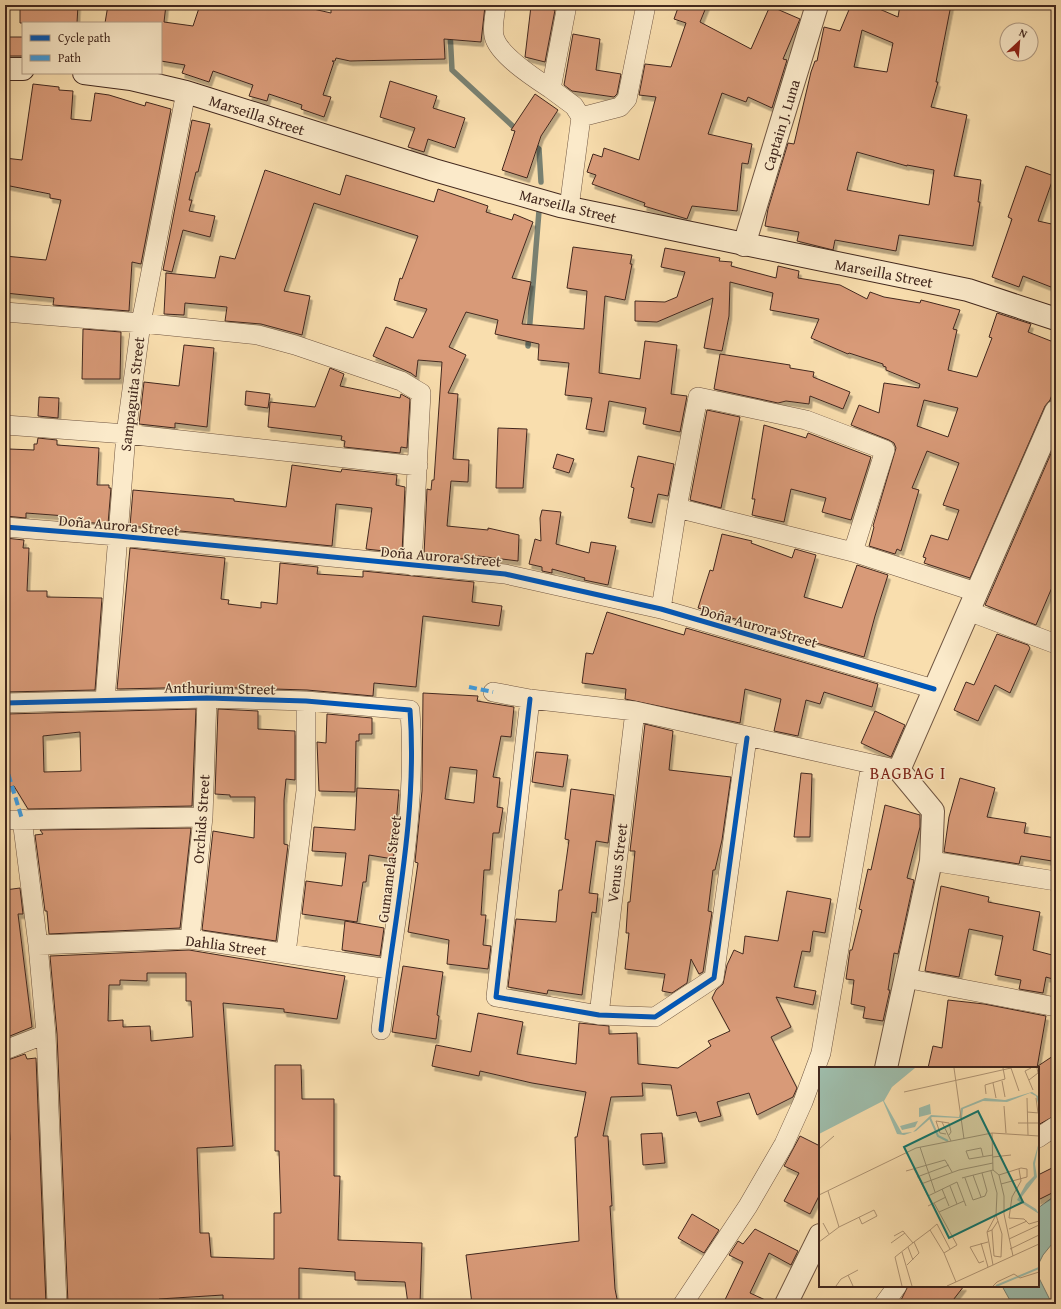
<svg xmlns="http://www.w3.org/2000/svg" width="1061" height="1309" viewBox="0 0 1061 1309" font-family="'Gentium Book Plus',serif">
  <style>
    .water { fill: #9ebcaa; stroke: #798172 }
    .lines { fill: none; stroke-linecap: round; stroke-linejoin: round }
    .stream { stroke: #798172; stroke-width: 5.5 }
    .building { fill: #d89a78; stroke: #42281e; fill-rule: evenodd; filter: url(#shadow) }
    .minor-casing { stroke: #705642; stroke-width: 20 }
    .tertiary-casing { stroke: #705642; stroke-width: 24 }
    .secondary-casing { stroke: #42281e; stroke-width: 24 }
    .minor { stroke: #fbeaca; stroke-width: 19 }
    .tertiary { stroke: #fbeaca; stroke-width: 22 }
    .secondary { stroke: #fbeaca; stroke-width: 22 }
    .quiet { stroke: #3f9ce0; stroke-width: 4; stroke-dasharray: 8 4; stroke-linecap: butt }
    .cycleway-casing { stroke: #fbeaca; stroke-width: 8 }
    .cycleway { stroke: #0057b8; stroke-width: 5 }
    .labels { text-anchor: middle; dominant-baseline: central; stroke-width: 3; stroke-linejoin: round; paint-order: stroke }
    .street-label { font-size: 15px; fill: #42281e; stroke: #fbeaca }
    .quarter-label { font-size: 17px; letter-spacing: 1px; fill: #7a1f14; stroke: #fbeaca }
    .inset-river { fill: none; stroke: #9ebcaa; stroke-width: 2 }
    .inset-road { fill: none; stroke: #b09574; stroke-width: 1 }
    .view { fill: #0f766e; fill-opacity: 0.15; stroke: #0f766e; stroke-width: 2 }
    .inset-edge { fill: none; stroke: #42281e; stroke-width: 2 }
  </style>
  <defs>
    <filter id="shadow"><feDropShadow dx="2.5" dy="4.5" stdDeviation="0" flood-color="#0004"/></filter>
  </defs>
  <rect width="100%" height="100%" fill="#f9deae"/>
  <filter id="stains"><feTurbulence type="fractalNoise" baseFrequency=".005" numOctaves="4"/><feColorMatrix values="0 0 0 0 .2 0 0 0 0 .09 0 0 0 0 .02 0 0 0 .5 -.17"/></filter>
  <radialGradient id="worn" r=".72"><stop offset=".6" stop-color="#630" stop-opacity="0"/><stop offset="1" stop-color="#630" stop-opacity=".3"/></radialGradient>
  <path class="water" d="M1056 1195V1239L1043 1255 1038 1265V1208Z
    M1038 1276 1052 1304H1012L1002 1286H1038Z"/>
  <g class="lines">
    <path class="stream" d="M450 32 452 70 518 131
      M532 143 539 149 541 182
      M528 346 539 211"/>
  </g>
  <path class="building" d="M20 5H78L77 23H20Z
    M108 5H166L164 22 193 26 200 5H296L331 13V5L485 6 481 42 444 39 445 59 350 61 336 58 335 61H332L334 62 323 95 331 97 324 117 301 109 302 105 269 94 267 101 249 96 253 85 213 71 209 82 182 73 185 65 161 61V23H105Z
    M679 5H707L700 22 751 49 770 6 800 19 783 59 787 60 772 108 748 97 746 102 722 93 708 134 752 144 748 164 742 163 737 211 692 206 687 219 644 206 645 203 592 184 596 175 587 172 593 154 602 157 604 148 639 160 656 97 639 95 645 64 671 67 686 23 674 19Z
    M851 5H870L898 17 900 5H951L936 82H938L931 107 967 115 954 176 981 180 978 202H980L973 246 899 235 896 251 835 240 833 250 797 241 799 232 765 226 768 209 788 143 794 144 811 72 815 61H817L824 27 840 31ZM862 30 893 43 887 72 854 67ZM857 152 907 166V165L934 170 929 205 847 190Z
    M531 6 555 10 545 62 525 57Z
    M573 34 600 39 596 70 621 74 617 94 614 97 572 91 564 85Z
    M5 37H23V56H5Z
    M390 81 437 96 433 108 465 118 455 148 428 139 424 152 408 147 415 128 380 117Z
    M33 84 59 87V90L73 91 71 119 91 121 95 93 109 95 145 106 146 102 171 109 141 264 132 262 129 311 53 305 54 298 5 293V256L46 260 61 200 50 198V194L5 185V158L22 160Z
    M535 94 558 110 541 136 527 178 502 170 515 131 511 130Z
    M192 120 210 124 198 172H196L189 200H192L189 211 215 216 210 237 183 230 172 272 163 270Z
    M1026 166 1054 176 1038 221 1056 225V289L1023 276 1019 287 992 277 1012 219 1008 217Z
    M265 170 340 195 346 175 434 202 438 189 488 206 486 212 512 220 514 214 533 222 512 278 531 282 522 324 584 329 587 291 567 288 573 247 632 255 630 264H632L625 300 605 296 599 373 640 379 645 341 677 345 671 394 687 396 680 432 643 424 646 408 609 401 604 432 586 429 592 398 565 395 569 363 538 360 539 344 495 334 498 320 466 312 449 347 466 355 448 393 458 394 453 459 469 460 468 482 451 481 447 526 488 530V528L519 535 518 561 478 556 477 560 424 555 427 489 431 490 432 480H434L442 362 418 360 416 377 411 373 373 356 386 327 413 338 427 309 394 300 400 278 402 279 418 236 314 203 284 291 310 296 302 335 261 324 225 321 227 307 185 303 184 315 164 314 166 273 215 278 220 256 235 259Z
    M665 248 720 258 719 261 732 262 731 266 776 278 778 266 799 271 798 278 840 285 867 299 870 292 884 297 920 303 921 300 960 310 953 329 957 330 948 370 977 377 992 338 989 337 997 313 1031 324 1028 332 1056 343V385L1050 400 1045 406 970 578 924 563 926 558 923 557 931 535 948 540 959 510 943 505 959 463 927 451 912 488 919 490 901 551 897 549 895 554 869 546 874 527 873 526 896 448 894 443 889 440 851 425 859 405 879 413 884 383 919 388 920 384 886 370V367L883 366V364L849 353 848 354 811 338 819 319 770 310 773 293 730 282 729 316 722 351 704 348 713 298 657 322 635 321V301L665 302 677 297 685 272 661 267ZM924 400 958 408 948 437 917 426Z
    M83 329 121 332 120 379H82Z
    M184 345 214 348 207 427 175 423V428L139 424 144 382 179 386Z
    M720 354 790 365V368L814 372 813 377 850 392 843 409 810 396 809 404 786 401 778 403 714 389Z
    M330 368 344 374 340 386 400 398 401 394 410 399 407 448 401 447 400 453 344 447 345 441 341 440 342 436 268 427 270 402 315 407Z
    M246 391 270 394 268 408 245 405Z
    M39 397 59 398 58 418 38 416Z
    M707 410 740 417 721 508 690 500Z
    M764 425 806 438 808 433 871 457 851 520 822 512 826 498 791 489 784 522 752 515 755 499H752Z
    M498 428 527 429 523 488H496Z
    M38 438 57 440V445L99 448 97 485H109V488H111L108 524 66 521V516L26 513V518L5 516V461H8L9 449 34 450V444H37Z
    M1056 442V578L1036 625 985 605Z
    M557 454 574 459 569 473 553 468Z
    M638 456 674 464 668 496 658 494 652 523 628 518 634 488 631 487Z
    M292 465 341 472 342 469 397 475 396 485 405 487 402 553 366 549 372 508 336 504 332 546 130 526 133 490 234 499V501L286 507Z
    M542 510 561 512 556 544 589 553 591 542 616 546 608 585 584 580 585 578 552 569V573L542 571V567L529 564 535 539 541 541 540 518Z
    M722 534 752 541 751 543 792 558 795 549 816 555 804 597 842 608 857 565 888 575 875 616 864 657 698 608 710 570 713 571Z
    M5 538 24 540 23 548H29L27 591H47V597L102 598 95 690 5 692Z
    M130 548 225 558 221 599 229 600 228 604 261 608V602L277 604 280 563 318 567 317 574 363 577V571L474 582 472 602 502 606 499 626 423 616 416 687 374 683 373 696 307 690 207 687 117 689Z
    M607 612 684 635 686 628 878 684 872 707 824 692 820 704 806 700 798 736 774 731 781 699 745 689 740 723 625 699 626 689 582 683 586 653 593 654Z
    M997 634 1028 645 1030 648 1010 693 995 685 978 721 954 710 966 682 974 685Z
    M423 693 478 696 477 701 514 707 511 737 501 736 493 777 500 778 497 807 503 808 499 833H493L490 870H484L481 915H486L483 945 491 946 488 969 447 964 449 940 408 932 418 863 415 862 422 791ZM450 767 477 770 474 803 445 799Z
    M196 709 192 806 28 809 14 786 5 788 6 714ZM80 732 81 771 44 772 43 736Z
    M218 709 258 711V729L295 731V780L286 779 284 800V844L288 845 276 941 202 930 213 831 254 838 255 797H230V795L215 794Z
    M875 711 905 725 891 757 861 743Z
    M327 714 372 718V734H359V741H356L355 792 319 791 317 742 326 743Z
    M645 724 673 731 669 770 731 777 722 840 715 870H713L708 911 712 912 703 972 699 974 691 959 687 983 672 993 662 991 665 974 625 969 629 933H626L628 902H630L635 851H630Z
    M536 752 568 755 563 787 532 782Z
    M801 773 812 774 810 837H794Z
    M960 778 995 788 987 817 1026 823 1024 833 1056 838 1052 861 1021 856 1019 864 944 852 949 817Z
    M357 788 399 790 393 859 369 855 366 882H363L357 922 302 914 306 881 342 886 346 853 312 851 314 827 355 830Z
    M571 789 614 795 608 843 596 841 589 893 598 894 596 913 592 912 582 995 548 990 547 994 508 987 516 919 556 922 559 890H562L569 840 565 839Z
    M885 805 920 815V827L907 878 914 880 898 954 894 953 888 990H890L883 1021 863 1018 865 1007 851 1004 854 980 846 979 850 950H852L862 910 859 909 868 869 871 870Z
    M191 828 180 928 49 934 47 911H45L35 835 43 834 40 830Z
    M941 886 989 897 988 902 1040 912 1033 950 1056 956V980L1046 977 1043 993 1019 989 1021 980 995 975 1003 936 969 929 959 977 925 971Z
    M20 888 23 914H18L32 1027 5 1038V890Z
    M787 891 831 899 825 933 813 931 810 952 802 951 794 987 816 991 813 1005 776 997 791 1027 771 1037 797 1088 793 1097 757 1115 749 1093 717 1102 721 1116 699 1122 696 1112 677 1116 671 1085 642 1083 643 1096 611 1097 603 1136H608L612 1206H610L615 1289 618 1304H472L466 1255 579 1241 575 1137H577L586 1092 532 1083 480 1071 479 1076 432 1066 436 1045 471 1052 478 1013 523 1022 517 1054 576 1064 579 1023 609 1026V1034L637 1033 638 1064 678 1068 711 1046 708 1041 730 1031 712 998 716 990 723 984 727 965 734 950 743 954 745 936 778 941Z
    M345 921 384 928 380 956 342 950Z
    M189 950 345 976 337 1019 284 1012V1009L223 1003 233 1146 197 1148 200 1233H209L211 1257 274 1259V1213H281L279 1151H275V1065H301L302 1099H334V1176H340L338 1240 422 1243 420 1304H408L405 1282 355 1280V1272L299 1268V1304H223V1295L159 1299V1304H68L57 1034 50 956ZM147 973H186V1001H191L193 1037 151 1041 150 1026 123 1027V1020L108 1021 109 985H120V980L147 981Z
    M403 966 443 972 437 1015 439 1016 436 1039 392 1032Z
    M948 1000 984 1004 1046 1016 1037 1068H928L933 1046 942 1048Z
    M25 1054 27 1059 36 1058 46 1304H8V1302H5V1286H8L5 1262V1140H10L8 1105H5V1061Z
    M1056 1054V1115L1038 1125V1066Z
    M662 1133 665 1163 643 1165 641 1134Z
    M800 1136 820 1146V1194L810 1214 784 1201 799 1173 784 1166Z
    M1056 1166V1191L1038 1200V1175Z
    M692 1214 719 1230 704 1253 678 1238Z
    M755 1229 798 1251 791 1265 769 1253 750 1293 774 1304H723L743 1262 729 1255 738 1241 743 1244Z
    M908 1286H964L950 1304H906L901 1300Z"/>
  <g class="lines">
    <g class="minor-casing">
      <path id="minor" d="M496 5C495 15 492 27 494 36 498 55 536 79 551 89
        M567 5 551 89 574 106 581 117 569 208
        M581 117 620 107 627 99 646 5
        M5 312 141 323 258 335 295 345 401 381 421 393 412 566
        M5 425 126 434 418 466
        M5 527 118 536 505 574 661 609 934 689
        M853 552 885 450 806 420 698 397 677 508 853 552 976 592
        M661 609 677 508
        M968 611 1056 644
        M493 692 530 699 635 711 899 770
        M530 699 496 997 599 1015 655 1017 714 978 747 738
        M105 700 126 434 141 323 186 92
        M5 703 207 698 306 701 410 710C418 817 393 924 381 1030
        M22 819 38 945 46 1034 57 1304
        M5 820 203 817
        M931 861 1056 881
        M190 939 203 817 207 698
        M38 945 190 939 388 969
        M286 953 306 791V701
        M905 978 1056 1007
        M599 1015 635 711
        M5 1050 46 1034
        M1038 1138 1056 1126
        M683 1304 748 1206 784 1144 803 1102 821 1053 871 764
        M884 1304 897 1286"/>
    </g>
    <g class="tertiary-casing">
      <path id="tertiary" d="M744 245 817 5
        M886 1068 931 861 933 811 899 770 1056 411
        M786 1304 820 1235"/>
    </g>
    <g class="secondary-casing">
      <path id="secondary" d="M5 69H23
        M84 73 131 79 186 92 434 170 560 206 968 290 1056 319"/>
    </g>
    <use href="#minor" class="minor"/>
    <use href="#tertiary" class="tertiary"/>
    <use href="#secondary" class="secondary"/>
    <path class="quiet" d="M469 687 493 692
      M5 763 22 819"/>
    <g class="cycleway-casing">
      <path id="cycleway" d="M5 527 118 536 505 574 661 609 934 689
        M530 699 496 997 599 1015 655 1017 714 978 747 738
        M5 703 207 698 306 701 410 710C418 817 393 924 381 1030"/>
    </g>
    <use href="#cycleway" class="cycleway"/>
  </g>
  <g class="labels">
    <g class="street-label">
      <text transform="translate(257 115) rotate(18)">Marseilla Street</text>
      <text transform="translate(781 125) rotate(-73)">Captain J. Luna</text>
      <text transform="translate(568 206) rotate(14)">Marseilla Street</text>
      <text transform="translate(884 273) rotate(11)">Marseilla Street</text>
      <text transform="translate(132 394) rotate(-83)">Sampaguita Street</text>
      <text transform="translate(119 525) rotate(5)">Doña Aurora Street</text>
      <text transform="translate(441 556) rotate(5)">Doña Aurora Street</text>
      <text transform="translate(759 626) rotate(16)">Doña Aurora Street</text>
      <text transform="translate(220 688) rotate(1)">Anthurium Street</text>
      <text transform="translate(201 819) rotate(-86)">Orchids Street</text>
      <text transform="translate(617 863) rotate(-83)">Venus Street</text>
      <text transform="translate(389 869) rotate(-83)">Gumamela Street</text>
      <text transform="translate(226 945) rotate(7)">Dahlia Street</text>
    </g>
    <g class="quarter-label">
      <text x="908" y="772">BAGBAG I</text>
    </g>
  </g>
  <g transform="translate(819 1067)">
    <rect width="220" height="220" fill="#f9deae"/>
    <path d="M0 1H96L73 20 65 34 83 66 94 65 112 48 140 50 142 41 166 31 186 33 213 25 219 29 220 40 217 29 211 26 188 35 164 34 144 42 143 51 113 50 97 64 85 68 78 67 64 34 0 67ZM111 37 112 47 100 50V41ZM99 54 96 60 83 63 81 59ZM220 75 216 97 218 110 201 132 217 142 220 147 198 133 207 117 215 109 214 96Z" fill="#9ebcaa"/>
    <path class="inset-river" d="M111 51 119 69 129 74M177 219 220 201"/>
    <path class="inset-road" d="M135 1 145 72M212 1 206 4 214 23M210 13 219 6 218 1M183 14 186 30M174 16 177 31M85 25 192 1 200 24M167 27 166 18 186 12 184 1M208 31 209 68M217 31 219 46M185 39 187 66M208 45 220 46M123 55 132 74M199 56H220M173 66 174 103 180 108 185 129V147L194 189M127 67 121 66 117 54 130 56 132 65 130 68M101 80 116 125M0 82 15 69M164 89 162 81 147 84 150 92 174 88M174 90 192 88M95 102 109 129 138 115 147 139M200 102 202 114 193 130 190 151 205 152 210 157 220 154M87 104 126 93 133 105M172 104 178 126 177 148 183 167 182 190 175 189 173 163M154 108 162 130M180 108 202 101 208 102V110L182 117M98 110 130 98M143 111 174 103M146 111 154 133 166 129 168 124 163 106M102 117 140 103 174 96M131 119 138 137M123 122 130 139M9 124 20 160M0 128 97 81 173 66 220 69M115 136 138 178 125 186M109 139 127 130M120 145 145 134M4 156 10 167M190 162 208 154M168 165 173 163 179 154M75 169 84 164 94 176M190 172 220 158M0 175 20 160 55 143 58 149 43 157 40 150M95 175 111 163M72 176 86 166M162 176 169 200M89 180 94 193M131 182 118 157 111 163 125 186 137 215M191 182 220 168M83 185 93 219M165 194 160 196 151 180 169 175M174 198 168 165 177 148M29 208 34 219M17 219 22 212 39 203M83 219 76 190 95 175 100 186 88 198M128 219 220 177M174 219 178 215 195 207 201 211 220 205"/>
    <path class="view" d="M159 44 204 135 130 171 85 80Z"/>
    <rect width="220" height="220" class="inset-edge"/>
  </g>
  <rect width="1061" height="1309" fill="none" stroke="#f9deae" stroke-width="20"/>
  <rect x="6" y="6" width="1049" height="1297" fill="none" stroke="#42281e" stroke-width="2"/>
  <rect x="10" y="10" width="1041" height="1289" fill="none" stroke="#42281e"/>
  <rect x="22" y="22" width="140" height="52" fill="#fbeaca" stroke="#b19c85"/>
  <rect x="30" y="35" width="20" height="6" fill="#0057b8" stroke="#b19c85"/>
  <text x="58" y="42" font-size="12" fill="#42281e">Cycle path</text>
  <rect x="30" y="55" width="20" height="6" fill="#3f9ce0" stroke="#b19c85"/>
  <text x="58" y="62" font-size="12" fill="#42281e">Path</text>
  <g transform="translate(1019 42) rotate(26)"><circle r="19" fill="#fbeaca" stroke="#b19c85"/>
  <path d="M0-3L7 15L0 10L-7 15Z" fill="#8f2418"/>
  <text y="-6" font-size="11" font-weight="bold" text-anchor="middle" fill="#42281e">N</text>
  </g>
  <rect width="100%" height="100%" filter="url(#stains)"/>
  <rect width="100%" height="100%" fill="url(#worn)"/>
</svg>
